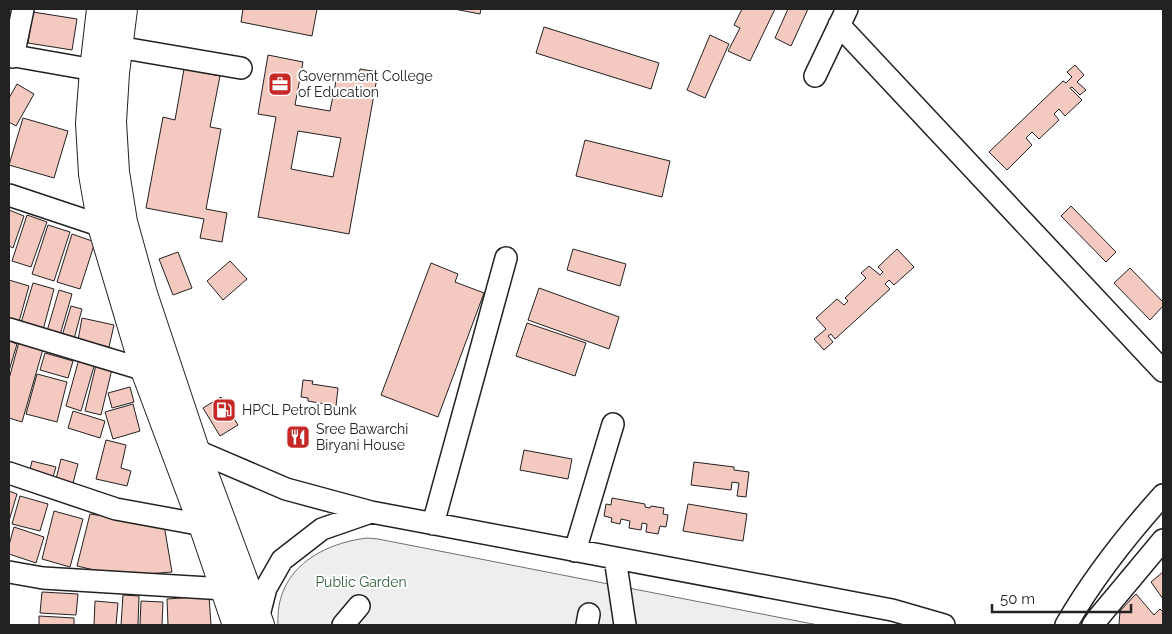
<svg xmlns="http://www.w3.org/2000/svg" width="1172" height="634" viewBox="0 0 1172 634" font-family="Raleway,sans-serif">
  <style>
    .green { fill: #eee; stroke: #6f6f6f }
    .building { fill: #f3c9c0; stroke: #222; fill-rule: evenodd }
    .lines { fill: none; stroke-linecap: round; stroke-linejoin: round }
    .minor-casing { stroke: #222; stroke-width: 24 }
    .highway-casing { stroke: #222; stroke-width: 30 }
    .minor { stroke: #fff; stroke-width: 21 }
    .highway { stroke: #fff; stroke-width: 28 }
    .labels { text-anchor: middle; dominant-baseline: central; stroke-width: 4; stroke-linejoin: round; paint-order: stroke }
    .poi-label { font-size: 14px; fill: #222; stroke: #fff; text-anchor: start }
    .park-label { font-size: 14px; fill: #2f5e38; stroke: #fff }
  </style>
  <rect width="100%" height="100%" fill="#fff"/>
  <path class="green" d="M367 538 378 539 818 625H278C275 571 319 544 367 538Z"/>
  <path class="building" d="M243 9H317L312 36 241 22Z
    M454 9H481L480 14Z
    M742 9H775L750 61 728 51 740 28 734 25Z
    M788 9H808L791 46 775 38Z
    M33 12 77 19 72 50 28 43Z
    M544 27 659 63 651 89 536 53Z
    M710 35 729 44 705 98 687 90Z
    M268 55 303 62 295 105 330 111 337 76 358 80 360 69 378 72 349 234 258 217 276 117 258 114ZM298 131 341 138 333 177 291 169Z
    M1075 65 1084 75 1077 82 1086 90 1080 95 1072 87 1070 88 1082 100 1065 116 1059 109 1054 114 1059 120 1039 139 1032 132 1026 138 1032 145 1007 170 989 152 1063 81 1066 83 1072 77 1067 72Z
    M184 69 220 76 210 127 221 129 206 209 227 213 222 242 200 238 204 219 146 208 163 117 175 120Z
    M17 84 34 94 16 126 9 122V98Z
    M23 118 68 131 54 178 9 165Z
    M585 140 670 161 662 197 576 176Z
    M1071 206 1116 252 1106 262 1061 216Z
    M9 210 24 216 13 248 9 246Z
    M27 215 47 222 31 267 12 261Z
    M48 225 70 232 54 281 32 274Z
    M72 234 95 242 80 289 57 282Z
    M573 249 626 264 620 286 567 270Z
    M897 249 914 267 894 285 889 280 885 284 890 289 835 339 831 334 828 336 833 342 824 350 814 339 826 329 816 318 837 299 844 305 848 301 845 298 866 278 861 273 869 266 880 275 883 272 878 267Z
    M178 252 192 288 173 295 159 259Z
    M230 261 247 279 223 300 207 281Z
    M431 263 458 274 455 282 484 293 438 417 381 395Z
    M1130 268 1163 302V306L1150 320 1114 283Z
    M9 280 29 286 18 325 9 323Z
    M33 283 54 289 43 330 21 323Z
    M539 288 619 317 609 349 528 320Z
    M59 290 72 294 60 335 47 331Z
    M71 306 82 309 74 339 62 336Z
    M82 318 114 325 109 347 78 340Z
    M527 323 586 343 575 376 516 356Z
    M9 341 17 344 9 371Z
    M19 342 43 349 22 422 9 418V379Z
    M45 353 73 361 68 378 40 370Z
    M79 359 95 363 81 411 66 406Z
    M96 365 112 369 101 415 85 411Z
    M37 374 67 382 57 422 26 414Z
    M303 380 313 381 312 384 338 388 336 406 308 401V398L301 397Z
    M130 387 134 402 112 408 108 393Z
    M221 397 238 425 220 436 203 408Z
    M133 404 140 431 113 439 105 412Z
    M73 411 105 421 100 438 68 428Z
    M106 440 126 445 121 468 131 471 127 486 96 479Z
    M524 450 572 459 568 479 520 470Z
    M61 459 78 464 72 487 55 483Z
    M32 461 56 467 52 480 29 474Z
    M694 462 734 467V470L749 472 746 497 737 496 739 483 732 482 731 490 691 485Z
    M9 491 17 494 9 521Z
    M20 496 48 504 40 531 12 524Z
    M612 498 645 504V507L650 508 651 506 664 508 663 514 668 515 666 527 660 526 658 534 646 532 647 524 642 523 641 530 629 528 630 521 621 519 620 524 611 522 612 518 604 516 606 504 611 505Z
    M688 504 747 514 743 541 683 531Z
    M54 511 83 519 70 567 42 559Z
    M90 514 164 525 172 572 120 576 77 566Z
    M14 527 44 537 36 563 9 554V545Z
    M1163 572V599L1151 582Z
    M42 592 78 594 76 615 40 613Z
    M1136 594 1154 615 1160 609 1163 612V625H1119L1120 611Z
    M123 595 139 596 138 625H121Z
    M209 596 211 625H168L167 599Z
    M95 601 118 603 116 625H94Z
    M141 601 163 602 162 625H140Z
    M39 616 74 618V625H39Z"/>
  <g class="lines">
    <g class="minor-casing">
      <path id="minor" d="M839 25 1163 371
        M118 47 241 68
        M9 55 94 70
        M13 57 23 9
        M815 76 847 9
        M9 195 102 226
        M9 329 145 370
        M195 450 286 489 371 512 892 610 944 625
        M9 473 116 509 203 525
        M433 524 506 258
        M575 551 613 424
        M615 558 625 625
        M9 572 43 578 225 589
        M258 619 266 588 282 560 322 529 371 512
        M343 625 359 606
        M587 625 589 614
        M1066 625C1093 578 1127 535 1163 495
        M1093 625 1098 618 1163 540"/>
    </g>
    <g class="highway-casing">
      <path id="highway" d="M101 9 94 70 90 123 93 174 102 226 145 370 203 525 237 625
        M123 9 115 73 112 122 115 172 123 222 143 294 195 450 260 625"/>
    </g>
    <use href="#minor" class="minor"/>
    <use href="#highway" class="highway"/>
  </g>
  <defs>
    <g id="office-square" transform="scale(1.25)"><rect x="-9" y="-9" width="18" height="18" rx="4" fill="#c62828" stroke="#fff"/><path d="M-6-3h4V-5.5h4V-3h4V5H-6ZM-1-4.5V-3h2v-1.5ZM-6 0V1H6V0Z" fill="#fff"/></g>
    <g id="fuel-square" transform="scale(1.25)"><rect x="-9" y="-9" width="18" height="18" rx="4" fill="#c62828" stroke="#fff"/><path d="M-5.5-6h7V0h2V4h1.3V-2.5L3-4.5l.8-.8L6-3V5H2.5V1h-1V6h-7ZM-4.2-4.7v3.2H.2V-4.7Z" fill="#fff"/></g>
    <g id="restaurant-square" transform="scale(1.25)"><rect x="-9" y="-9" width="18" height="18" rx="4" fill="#c62828" stroke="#fff"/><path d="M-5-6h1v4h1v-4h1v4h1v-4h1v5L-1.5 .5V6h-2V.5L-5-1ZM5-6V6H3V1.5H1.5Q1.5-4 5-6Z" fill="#fff"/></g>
  </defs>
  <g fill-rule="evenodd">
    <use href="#office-square" x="280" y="84"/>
    <use href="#fuel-square" x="224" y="410"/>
    <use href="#restaurant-square" x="298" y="437"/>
  </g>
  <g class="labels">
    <g class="poi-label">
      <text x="298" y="76">Government College<tspan x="298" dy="16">of Education</tspan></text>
      <text x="242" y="410">HPCL Petrol Bunk</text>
      <text x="316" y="429">Sree Bawarchi<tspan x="316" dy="16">Biryani House</tspan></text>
    </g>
    <g class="park-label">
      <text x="361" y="582">Public Garden</text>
    </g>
  </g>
  <rect width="1172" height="634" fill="none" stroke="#222222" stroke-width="20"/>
  <path d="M992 604v8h139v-8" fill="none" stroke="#222222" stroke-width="2.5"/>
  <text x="1000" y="604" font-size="15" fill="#222222" stroke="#ffffff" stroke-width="4" paint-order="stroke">50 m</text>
</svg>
